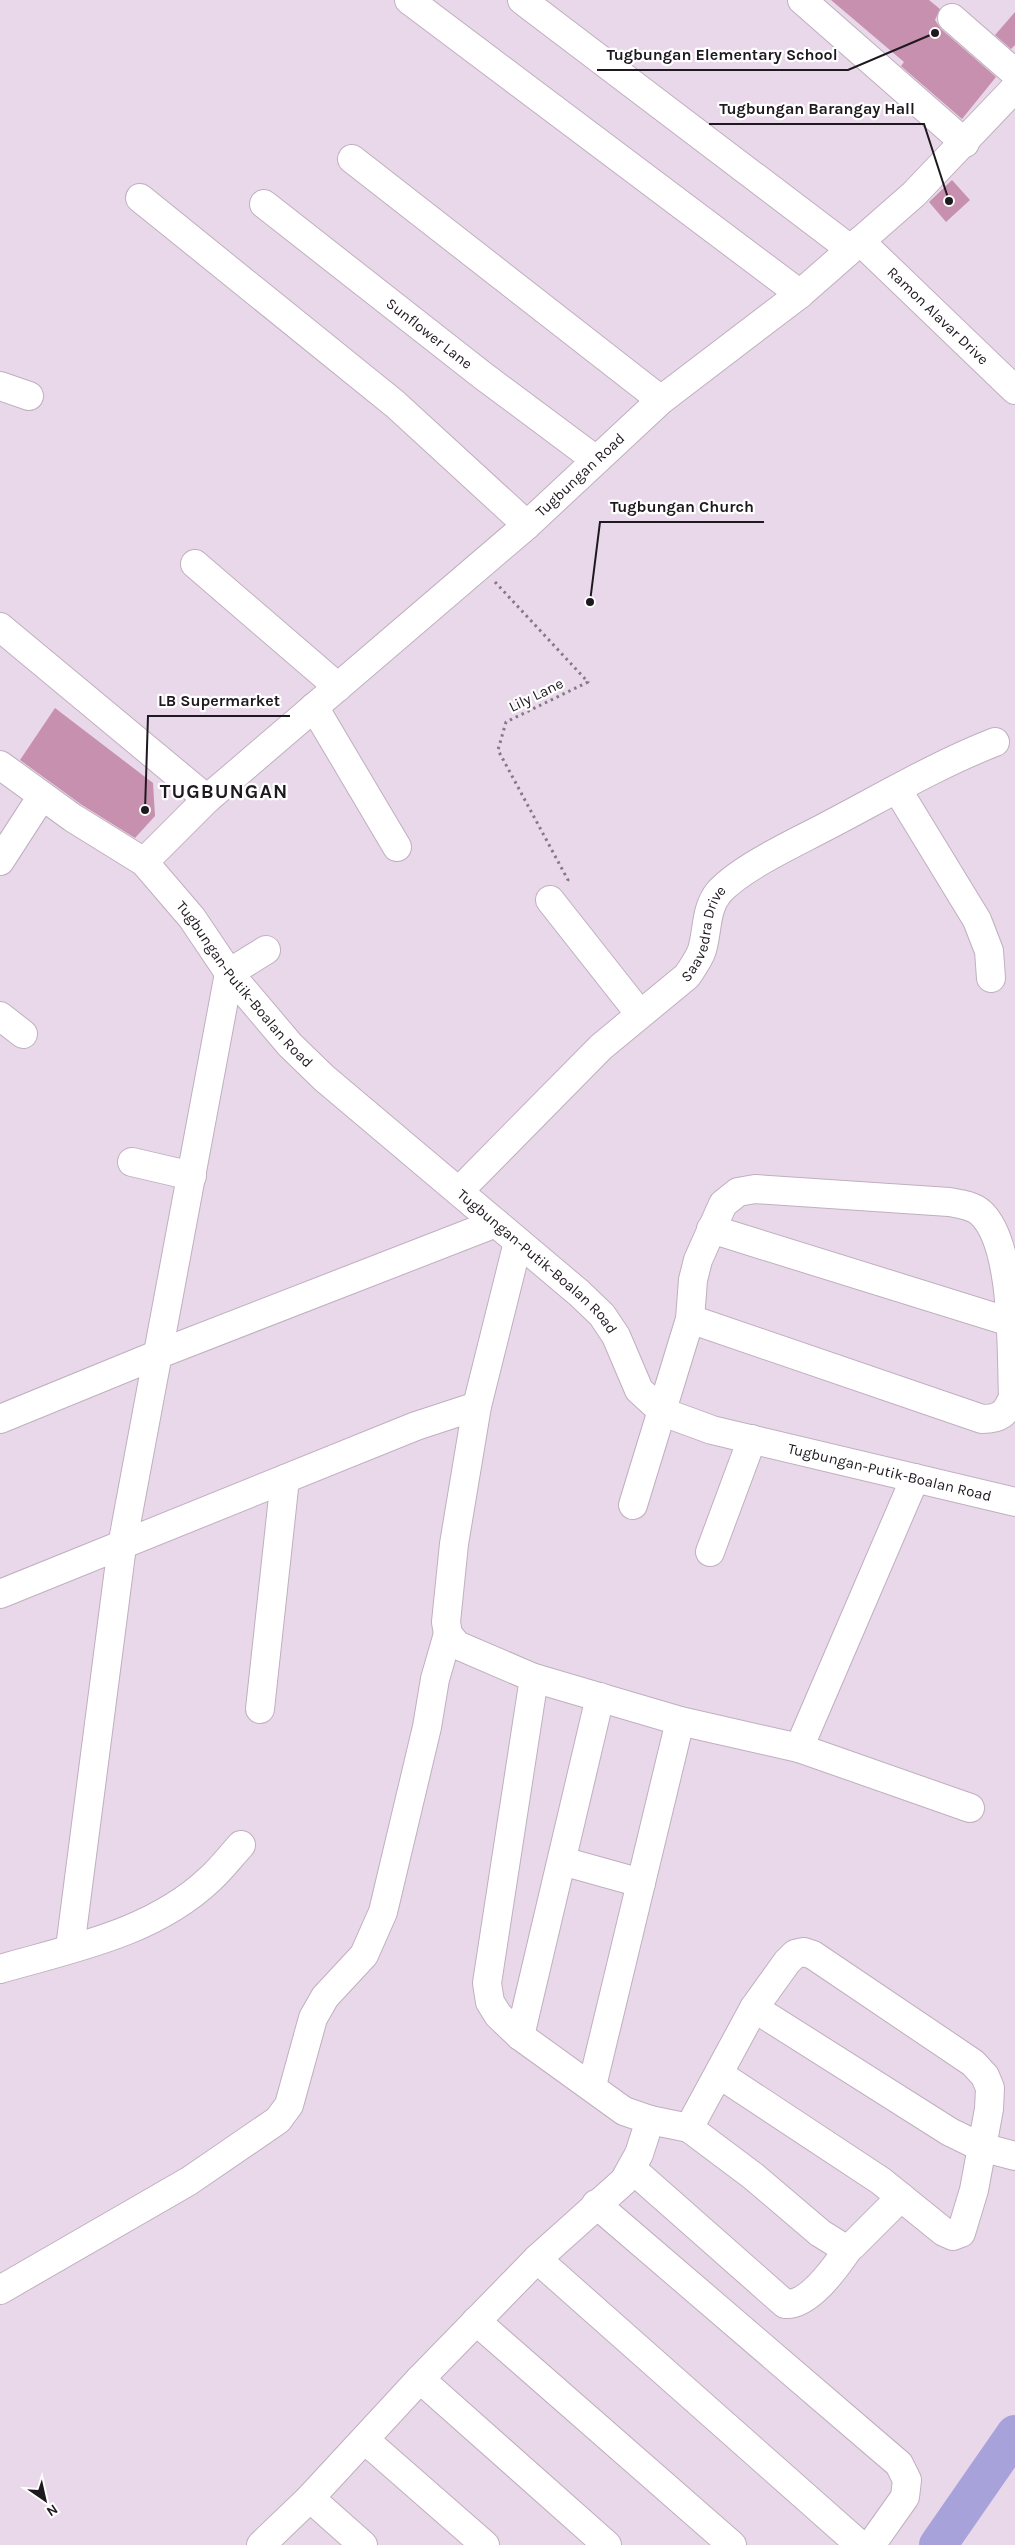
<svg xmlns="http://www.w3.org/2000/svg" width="1015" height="2545" viewBox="0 0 1015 2545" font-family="Karla,sans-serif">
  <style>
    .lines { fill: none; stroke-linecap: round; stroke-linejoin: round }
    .river { stroke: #a7a2d9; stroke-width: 38 }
    .building { fill: #c790af }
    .minor-casing { stroke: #bfafbf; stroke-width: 30 }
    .major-casing { stroke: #bfafbf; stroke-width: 30 }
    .path { stroke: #847984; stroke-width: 3; stroke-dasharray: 2.5 4; stroke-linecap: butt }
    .minor { stroke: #fff; stroke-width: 28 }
    .major { stroke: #fff; stroke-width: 28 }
    .labels { text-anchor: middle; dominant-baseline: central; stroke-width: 4.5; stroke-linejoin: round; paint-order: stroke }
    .street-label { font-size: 15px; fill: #1e191f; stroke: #fff }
    .district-label { font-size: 20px; font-weight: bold; letter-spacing: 1px; fill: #1e191f; stroke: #fff }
    .leader { fill: none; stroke: #1e191f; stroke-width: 2 }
    .callout-dot { fill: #1e191f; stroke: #fff; stroke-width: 2 }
    .callout-label { font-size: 16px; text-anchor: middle; font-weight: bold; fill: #1e191f; stroke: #fff; stroke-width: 4.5; stroke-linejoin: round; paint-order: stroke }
  </style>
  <rect width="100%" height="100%" fill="#e9d8e9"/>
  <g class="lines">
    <path class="river" d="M938 2545 1015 2434"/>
  </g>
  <path class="building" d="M831 0H929L940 9 935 20 941 29 996 77 962 119 901 66 904 62Z
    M1015 12V45L1011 49 995 35Z
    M952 180 970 200 946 222 929 202Z
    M55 708 153 783 155 816 135 838 82 805 20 760Z"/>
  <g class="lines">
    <g class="minor-casing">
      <g id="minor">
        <path d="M409 0 800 294"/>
        <path d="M522 0 850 249"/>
        <path d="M802 0 965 143"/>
        <path d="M952 18 1015 73"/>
        <path d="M352 159 661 400"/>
        <path d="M140 198 395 404 527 525"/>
        <path id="s1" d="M264 204 482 375 596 460"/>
        <path id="s2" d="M860 241 1015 390"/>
        <path d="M0 386 29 396"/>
        <path d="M195 564 338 687"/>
        <path d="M314 707 397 847"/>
        <path d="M0 765 73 818 144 862"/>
        <path d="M897 789 977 920 989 951 991 978"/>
        <path d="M0 861 42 796"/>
        <path d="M550 900 639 1013"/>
        <path d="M0 1016 23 1034"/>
        <path d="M132 1162 192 1176"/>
        <path id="s3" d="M459 1191 601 1047 687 976C693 967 699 959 702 950 708 930 705 909 719 892 742 867 795 843 825 827 881 798 936 765 995 742"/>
        <path d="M711 1229 1010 1322"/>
        <path d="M518 1242 477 1406 454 1544 446 1622 448 1634 457 1645 534 1678 680 1721 799 1748"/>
        <path d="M0 1419 159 1354 496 1223"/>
        <path d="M915 1478 799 1748 970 1808"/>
        <path d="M633 1505 690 1319 693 1280 698 1260 723 1204 738 1192 755 1189 949 1202C960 1204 972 1205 981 1213 1015 1245 1011 1351 1013 1397 1006 1414 1000 1419 982 1419L690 1319"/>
        <path d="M710 1552 752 1439"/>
        <path d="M0 1594 416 1426 477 1406"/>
        <path d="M260 1709 285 1479"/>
        <path d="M562 1861 641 1883"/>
        <path d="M70 1948 122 1546 229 973 266 950"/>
        <path d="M0 1969C73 1948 153 1933 210 1879 221 1869 231 1856 241 1845"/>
        <path d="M754 2008 950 2132 981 2147 1015 2156"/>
        <path d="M520 2036 600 1697"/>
        <path d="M592 2086 680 1721"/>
        <path d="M650 2120 689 2128 754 2008 787 1962 795 1954 804 1952 813 1955 973 2063 985 2076 990 2088 989 2109 974 2190 961 2233 953 2236 944 2232 881 2181 719 2074"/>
        <path d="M689 2128 753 2176 820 2233 844 2248 852 2246 901 2197"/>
        <path d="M632 2169 785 2304C809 2306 836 2267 849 2248"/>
        <path d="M596 2204 899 2464 907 2480 905 2497 871 2545"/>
        <path d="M537 2259 860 2545"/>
        <path d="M0 2290 189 2181 278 2120 289 2105 313 2018 325 1997 364 1955 383 1912 427 1727 435 1679 448 1634"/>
        <path d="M476 2321 732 2545"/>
        <path d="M420 2379 607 2545"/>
        <path d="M365 2440 485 2545"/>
        <path d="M310 2498 363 2545"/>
        <path d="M261 2545 310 2498 420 2379 537 2259 624 2181 639 2154 650 2120 624 2111 520 2036 498 2015 490 2002 487 1983 534 1678"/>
      </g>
    </g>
    <g class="major-casing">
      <g id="major">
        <path id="s4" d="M1015 88 914 194 800 294 661 400 527 525 207 799 144 862 192 918 229 973 290 1045 324 1078 579 1293 602 1315 616 1336 639 1390 663 1412 712 1430 1015 1502"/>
        <path d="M0 627 207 799"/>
      </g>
    </g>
    <path class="path" d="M495 582 588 682 506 722 498 750 568 880 566 883"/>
    <use href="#minor" class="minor"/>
    <use href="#major" class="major"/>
  </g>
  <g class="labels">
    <g class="street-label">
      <text stroke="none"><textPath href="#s2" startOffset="108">Ramon Alavar Drive</textPath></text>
      <text stroke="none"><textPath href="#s1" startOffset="210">Sunflower Lane</textPath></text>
      <text transform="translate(580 475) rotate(-43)">Tugbungan Road</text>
      <text transform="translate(536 695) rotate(-26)">Lily Lane</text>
      <text stroke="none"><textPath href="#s3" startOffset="360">Saavedra Drive</textPath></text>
      <text stroke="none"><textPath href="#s4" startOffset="1325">Tugbungan-Putik-Boalan Road</textPath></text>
      <text stroke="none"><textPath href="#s4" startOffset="1730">Tugbungan-Putik-Boalan Road</textPath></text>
      <text stroke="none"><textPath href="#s4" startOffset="2165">Tugbungan-Putik-Boalan Road</textPath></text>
    </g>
    <g class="district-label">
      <text x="224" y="791">TUGBUNGAN</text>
    </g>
  </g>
  <path class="leader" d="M935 33L848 70H597M949 201L924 124H709M590 602L600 522H764M145 810L148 716H290"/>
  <g class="callout-dot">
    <circle cx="935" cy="33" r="5"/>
    <circle cx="949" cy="201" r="5"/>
    <circle cx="590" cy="602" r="5"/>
    <circle cx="145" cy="810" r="5"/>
  </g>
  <g class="callout-label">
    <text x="722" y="60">Tugbungan Elementary School</text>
    <text x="817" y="114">Tugbungan Barangay Hall</text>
    <text x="682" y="512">Tugbungan Church</text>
    <text x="219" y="706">LB Supermarket</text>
  </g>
  <g transform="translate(45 2500) rotate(146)" stroke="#ffffff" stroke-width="4" paint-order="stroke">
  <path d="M0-4L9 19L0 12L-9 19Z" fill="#1e191f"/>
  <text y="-8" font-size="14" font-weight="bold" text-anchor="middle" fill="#1e191f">N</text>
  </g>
</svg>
